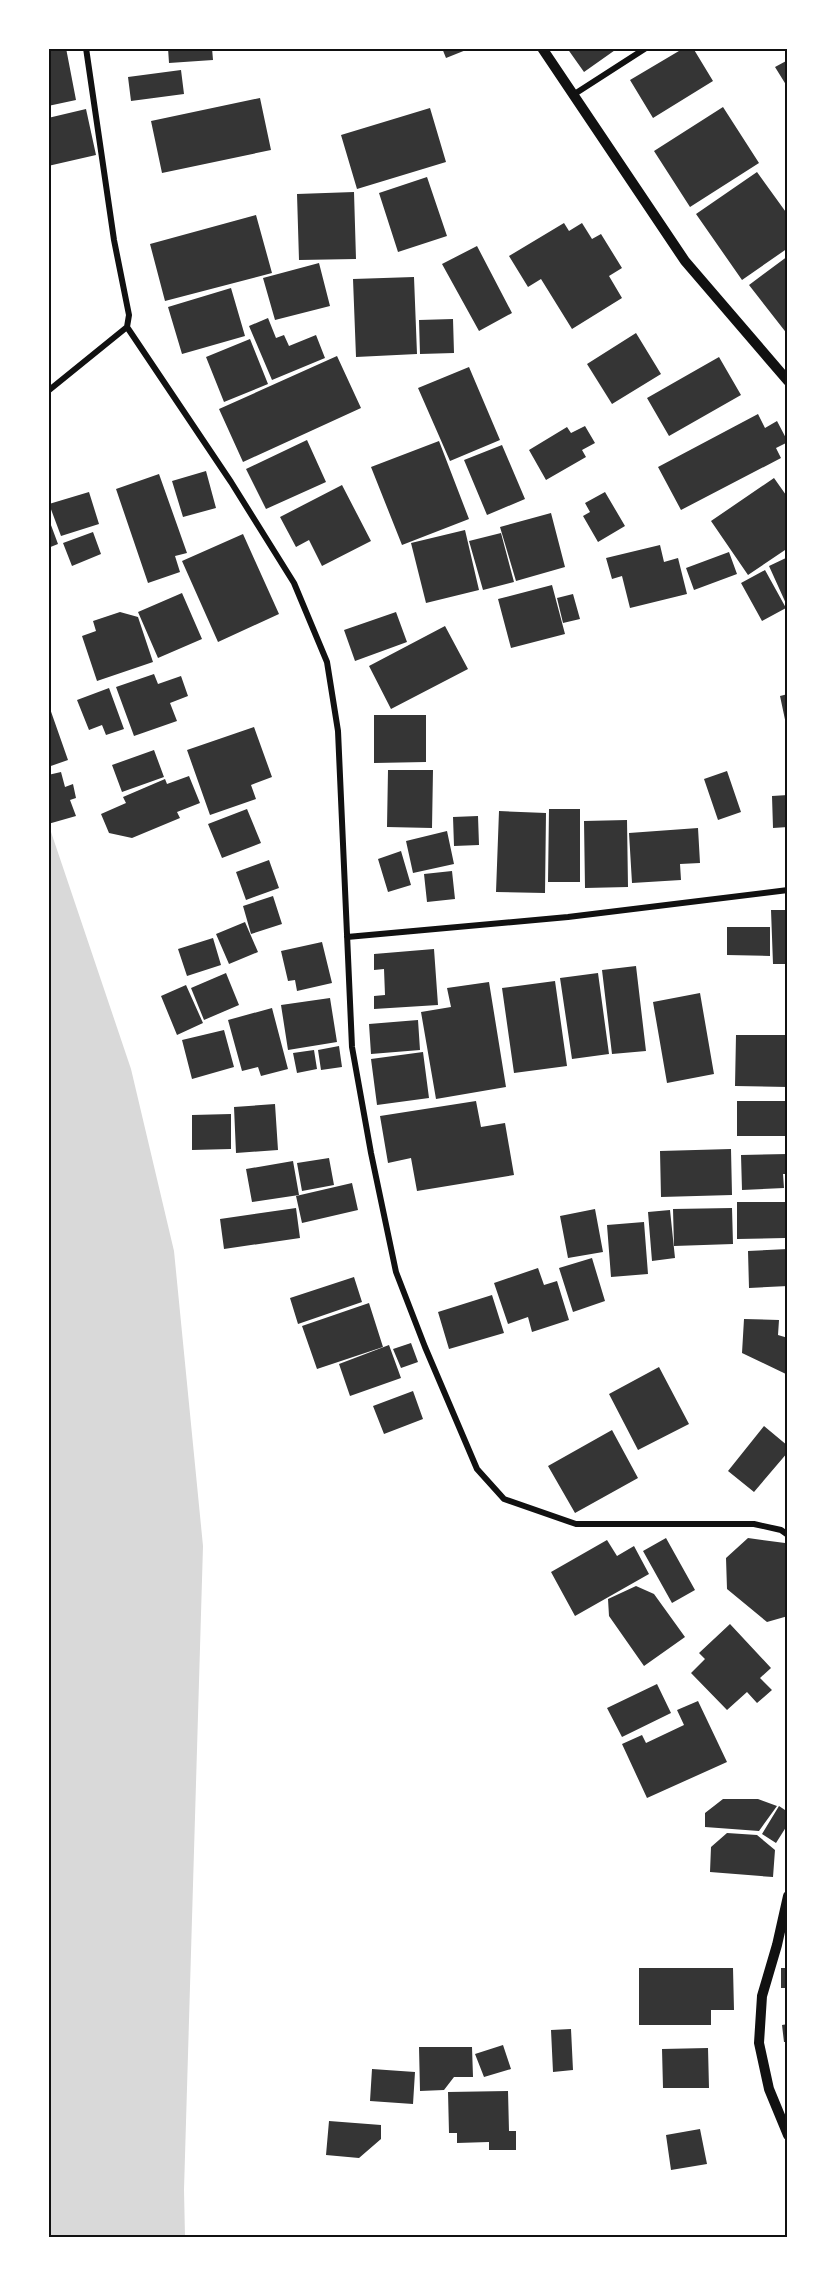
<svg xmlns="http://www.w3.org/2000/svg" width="836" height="2285" viewBox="0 0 836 2285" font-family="'Times New Roman',serif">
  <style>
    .water { fill: #d9d9d9 }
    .building { fill: #353535 }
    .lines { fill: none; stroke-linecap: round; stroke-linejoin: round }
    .minor { stroke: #111; stroke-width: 6 }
    .tertiary { stroke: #111; stroke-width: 10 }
    .neatline { fill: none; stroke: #111; stroke-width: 2 }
  </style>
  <rect width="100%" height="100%" fill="#fff"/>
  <path class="water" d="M48 823 131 1069 174 1251 203 1546 184 2190 185 2237H48Z"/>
  <path class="building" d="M48 48H66L76 100 48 106Z
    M168 48H212L213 60 169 63Z
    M442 48H471L446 58Z
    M567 48H618L584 72Z
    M684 48H693L713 81 653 118 630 80Z
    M788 60V88L775 67Z
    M181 70 184 94 131 101 128 77Z
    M260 98 271 150 162 173 151 121Z
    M723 107 759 163 690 207 654 151Z
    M430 108 446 162 357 189 341 135Z
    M86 109 96 155 48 166V118Z
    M757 172 788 215V248L742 280 696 214Z
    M427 177 447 236 398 252 379 193Z
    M354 192 356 259 299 260 297 194Z
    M256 215 272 273 165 301 150 244Z
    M564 223 569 231 582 223 592 239 601 234 622 268 609 276 622 298 572 329 541 279 528 287 509 256Z
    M477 246 512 313 479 331 442 264Z
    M788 256V335L749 285Z
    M319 263 330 306 275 320 263 278Z
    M414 277 417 354 356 357 353 279Z
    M231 288 245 336 182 354 168 307Z
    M268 318 276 338 284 335 289 346 316 335 325 358 272 380 249 326Z
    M453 319 454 353 420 354 419 320Z
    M636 333 661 374 612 404 587 364Z
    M250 339 268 384 224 402 206 357Z
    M337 356 361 408 243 462 219 409Z
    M719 357 741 395 669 436 647 398Z
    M469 367 500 440 450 461 418 388Z
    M758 414 765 428 777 421 788 442 776 448 781 458 681 510 658 467Z
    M585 426 595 443 582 450 586 457 546 480 529 450 567 427 571 433Z
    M307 440 326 482 266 509 246 469Z
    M439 441 469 519 402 545 371 467Z
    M502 445 525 499 487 515 464 460Z
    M206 471 216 508 183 517 172 481Z
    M159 474 187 553 175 556 180 572 148 583 116 489Z
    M774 478 786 495 788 494V548L748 575 711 521Z
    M342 485 371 541 322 566 309 540 296 547 280 517Z
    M89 492 99 524 61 536 49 504Z
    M605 492 625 526 598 542 583 516 590 512 585 503Z
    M551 513 565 567 516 581 500 527Z
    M48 517 58 544 48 548Z
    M465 530 479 590 426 603 411 543Z
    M93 532 101 554 72 566 63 543Z
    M501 533 514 582 483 590 469 541Z
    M243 534 279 614 218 642 182 561Z
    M660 545 664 562 678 558 687 594 630 608 622 576 612 579 606 558Z
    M729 552 737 574 694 590 686 568Z
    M788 557V608L769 566Z
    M765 570 786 608 762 621 741 583Z
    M552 585 565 634 511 648 498 599Z
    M182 593 202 639 158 658 138 612Z
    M573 594 580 619 563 623 557 598Z
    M120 612 138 617 153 662 97 681 82 636 96 631 93 621Z
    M396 612 407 642 355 661 344 630Z
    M445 626 468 669 391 709 369 666Z
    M154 674 158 684 181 676 188 696 170 703 177 721 134 736 116 687Z
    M109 688 124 729 106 735 102 725 89 730 77 700Z
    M788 694V729H787L780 696Z
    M48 703 68 760 48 767Z
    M374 715H426V762L374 763Z
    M254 727 272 777 251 785 256 799 210 815 187 750Z
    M154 750 164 777 122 792 112 765Z
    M388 770H433L432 828 387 827Z
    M727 771 741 812 718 820 704 779Z
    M61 772 65 787 73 784 76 798 70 800 76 816 48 824V775Z
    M189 776 200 803 177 812 180 818 132 838 109 833 101 814 126 803 123 797 165 779 167 784Z
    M788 795V827L773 828 772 796Z
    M247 809 261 843 222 858 208 824Z
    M549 809H580V882H548Z
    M499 811 546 813 545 893 496 892Z
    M478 816 479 845 454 846 453 817Z
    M627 820 628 887 585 888 584 821Z
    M698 828 700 863 680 864 681 880 632 883 629 833Z
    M447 831 454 864 413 873 406 841Z
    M401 851 411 885 388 892 378 859Z
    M269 860 279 888 246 900 236 872Z
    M452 871 455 899 427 902 424 874Z
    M273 896 282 924 251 934 243 906Z
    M771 910H788V964H773Z
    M245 922 258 952 229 964 216 934Z
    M727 927H770V956L727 955Z
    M213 938 221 965 187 976 178 949Z
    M322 942 332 983 297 991 295 980 288 981 281 951Z
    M434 949 438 1005 374 1009V996L385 995 384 969 374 970V954Z
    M636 966 646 1051 612 1054 602 970Z
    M226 973 239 1005 204 1020 191 988Z
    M598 973 609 1054 572 1059 560 978Z
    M555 981 567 1066 514 1073 502 988Z
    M489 982 506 1087 436 1099 421 1012 451 1007 447 988Z
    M186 985 203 1023 177 1035 161 996Z
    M700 993 714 1074 667 1083 653 1002Z
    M330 998 337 1042 288 1050 281 1005Z
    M272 1008 288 1069 261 1076 258 1067 242 1071 228 1020Z
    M418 1020 420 1050 371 1054 369 1024Z
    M224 1030 234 1067 192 1079 182 1040Z
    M736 1035H788V1087L735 1086Z
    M339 1046 342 1067 321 1070 318 1050Z
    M314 1050 317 1069 297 1073 293 1053Z
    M423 1052 429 1098 377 1105 371 1059Z
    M476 1101 481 1127 505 1123 514 1175 417 1191 411 1158 388 1163 380 1116Z
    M737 1101H788V1136H737Z
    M275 1104 278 1150 236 1153 234 1107Z
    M231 1114V1149L192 1150V1115Z
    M731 1149 732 1195 661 1197 660 1151Z
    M788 1154V1174H783L784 1188 742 1190 741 1155Z
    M329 1158 334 1185 302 1191 297 1163Z
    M293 1161 299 1195 252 1202 246 1169Z
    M786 1176H788V1223H785V1238L737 1239V1202H786Z
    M352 1183 358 1210 302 1223 296 1196Z
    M296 1208 300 1238 224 1249 220 1219Z
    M732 1208 733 1244 674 1246 673 1209Z
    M595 1209 603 1252 568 1258 560 1216Z
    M670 1210 675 1258 652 1261 648 1212Z
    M644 1222 648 1274 611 1277 607 1225Z
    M788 1249V1286L749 1288 748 1251Z
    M592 1258 605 1301 573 1312 559 1268Z
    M538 1268 544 1285 557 1281 569 1320 532 1332 528 1317 508 1324 494 1283Z
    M354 1277 362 1302 298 1324 290 1298Z
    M492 1295 504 1333 449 1349 438 1312Z
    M369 1303 383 1347 317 1369 302 1326Z
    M744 1319 779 1320 778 1335 788 1338V1375L742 1353Z
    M411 1343 418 1362 401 1368 393 1349Z
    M389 1345 401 1378 350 1396 339 1364Z
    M659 1367 689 1424 638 1450 609 1394Z
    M413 1391 423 1419 384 1434 373 1406Z
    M764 1426 788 1446V1452L754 1492 728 1471Z
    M612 1430 638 1478 575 1513 548 1466Z
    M666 1538 695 1590 672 1603 643 1551Z
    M748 1538 785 1543 788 1546V1616L767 1622 727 1589 726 1558Z
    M607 1540 617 1556 634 1546 649 1574 575 1616 551 1572Z
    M636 1586 654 1594 685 1637 644 1666 609 1616 608 1599Z
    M730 1624 771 1668 760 1678 772 1690 757 1703 747 1692 727 1710 691 1673 705 1659 699 1653Z
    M657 1684 671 1713 622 1737 607 1708Z
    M698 1701 727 1762 647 1798 622 1744 642 1735 646 1743 684 1725 677 1710Z
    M723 1799H758L777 1806 759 1831 705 1827V1813Z
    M779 1806 788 1812V1824L776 1843 762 1834Z
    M727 1833 757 1835 775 1850 773 1877 710 1872 711 1847Z
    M639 1968H733L734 2010H711V2025H639Z
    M781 1968H788V1988H781Z
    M788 2024V2042H784L782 2025Z
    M571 2029 573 2070 553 2072 551 2030Z
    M503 2045 511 2069 484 2077 475 2054Z
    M419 2047H472L473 2077H454L444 2090 420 2091Z
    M708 2048 709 2088H663L662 2049Z
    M372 2069 415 2072 413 2104 370 2101Z
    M508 2091 509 2131H516V2150H489V2142L457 2143V2133H449L448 2092Z
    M329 2121 381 2125V2139L359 2158 326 2155Z
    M700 2129 707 2164 671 2170 666 2135Z"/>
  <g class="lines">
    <path class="minor" d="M86 48 114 240 129 315 127 327 231 482 294 583 327 662 338 731 352 1047 371 1153 396 1272 425 1347 477 1469 504 1499 576 1524H754L781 1530 788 1535
      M573 95 646 48
      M48 391 127 327
      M347 937 568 917 788 890"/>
    <path class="tertiary" d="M542 48 685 261 788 381
      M788 1896 777 1945 762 1996 759 2043 769 2089 788 2135"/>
  </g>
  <rect width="836" height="2285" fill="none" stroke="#ffffff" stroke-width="99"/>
  <rect x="50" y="50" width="736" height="2186" class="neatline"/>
</svg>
